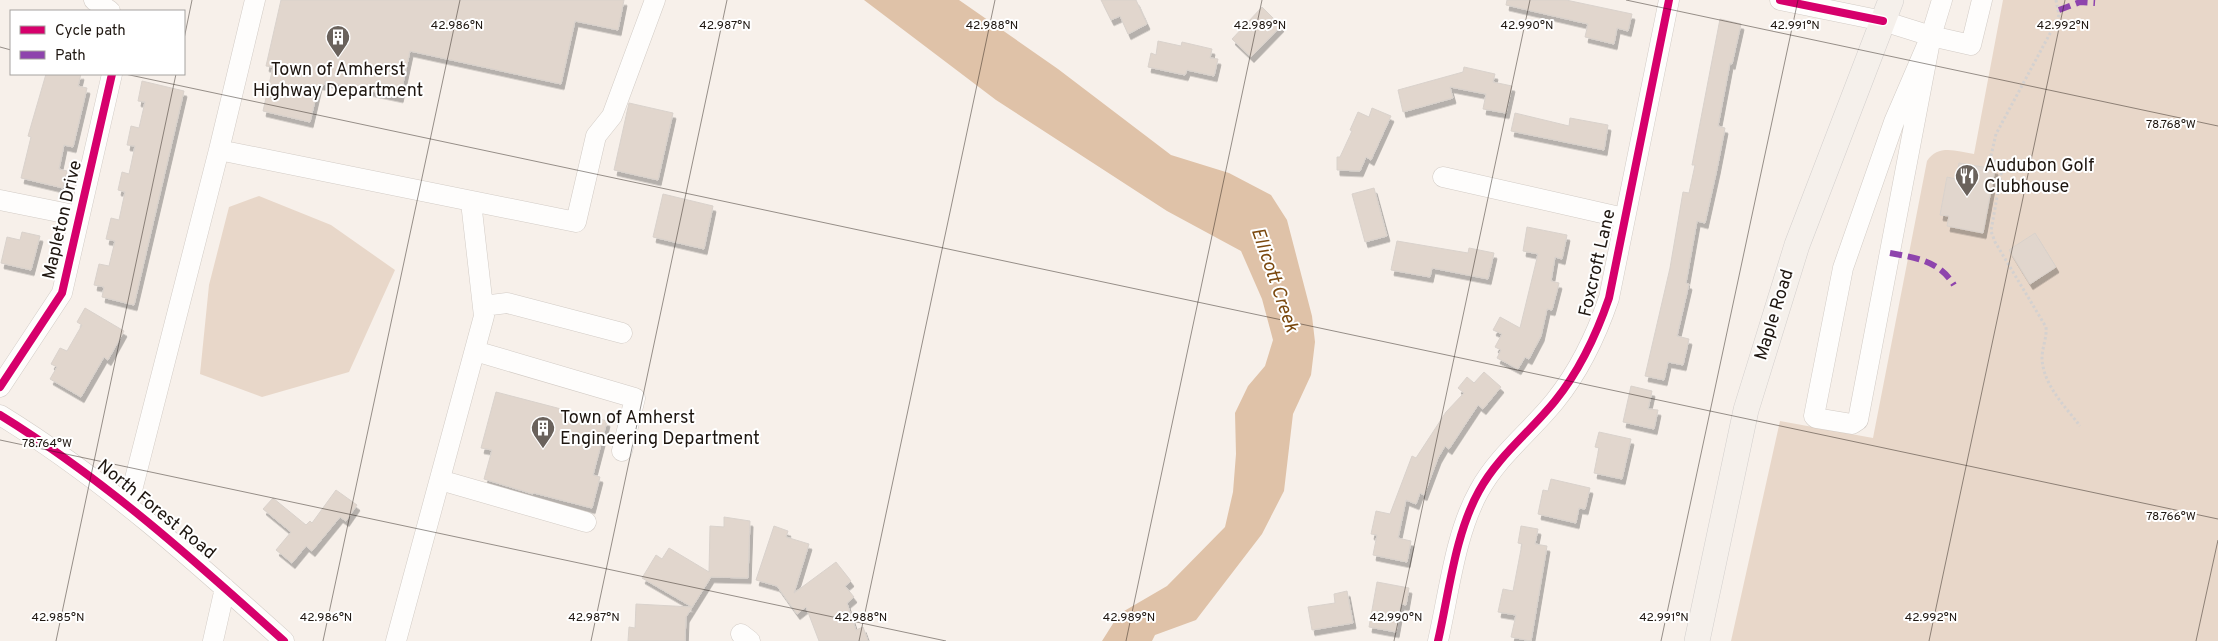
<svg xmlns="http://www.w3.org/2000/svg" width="2218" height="641" viewBox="0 0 2218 641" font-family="Overpass,sans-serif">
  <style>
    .green { fill: #e8d7c9 }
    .water { fill: #dfc2a8 }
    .building { fill: #e1d6cd; stroke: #d9d2cc; filter: url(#shadow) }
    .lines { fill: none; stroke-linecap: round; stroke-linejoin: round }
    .minor-casing { stroke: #d2cbc5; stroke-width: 21 }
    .major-casing { stroke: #d3cfcd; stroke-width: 26 }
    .path { stroke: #d4d1d0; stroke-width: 3; stroke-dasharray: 2.5 2.5; stroke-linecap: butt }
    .minor { stroke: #fefdfc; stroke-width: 20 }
    .major { stroke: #f5f0eb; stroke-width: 25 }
    .quiet { stroke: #8e44ad; stroke-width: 6; stroke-dasharray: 12 6; stroke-linecap: butt }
    .cycleway-casing { stroke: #fff; stroke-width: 11 }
    .cycleway { stroke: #d6006c; stroke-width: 8 }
    .ticks { fill: none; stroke: #1e1610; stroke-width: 1; stroke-opacity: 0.45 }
    .labels { text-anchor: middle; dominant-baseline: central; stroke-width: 4; stroke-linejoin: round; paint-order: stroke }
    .poi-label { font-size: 18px; fill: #1e1610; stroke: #fff; text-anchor: start }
    .street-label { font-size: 18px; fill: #1e1610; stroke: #fff }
    .water-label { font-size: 19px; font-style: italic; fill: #7a480e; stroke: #fff }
    .ticks-label { font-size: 12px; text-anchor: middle; fill: #1e1610; stroke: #fff; stroke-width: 4; stroke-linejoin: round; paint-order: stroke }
  </style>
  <defs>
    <filter id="shadow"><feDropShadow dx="3" dy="5.5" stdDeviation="0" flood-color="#0004"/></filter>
  </defs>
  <rect width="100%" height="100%" fill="#f7f0ea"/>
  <path class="green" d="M2003 0H2218V641H1731L1780 421 1873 438 1927 161C1938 144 1956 151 1974 154Z
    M259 196 331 225 395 270 349 372 262 397 200 374 209 285 229 207Z"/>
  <path class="water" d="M864 0H959L1058 69 1171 155 1229 173 1271 195 1287 220 1312 316 1315 342 1311 375 1293 414 1284 491 1262 534 1196 620 1155 635 1152 641H1102L1119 614 1167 586 1225 527 1233 492 1236 454 1235 413 1248 386 1265 366 1273 340 1262 299 1241 251 1167 211 996 100Z"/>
  <path class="building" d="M281 0H624L618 30 575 21 561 84 410 51 400 97 325 81 324 85 319 84 310 122 263 111 273 67 266 66Z
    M1101 0H1136L1147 24 1128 34 1120 16 1111 20Z
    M1507 0H1566L1632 14 1628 31 1617 28 1614 44 1585 37 1588 24 1506 5Z
    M1262 7 1281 26 1251 57 1232 39Z
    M1720 19 1741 24 1732 64 1730 63 1718 126 1725 128 1717 169 1705 223 1697 221 1686 283 1689 284 1677 336 1689 339 1683 365 1668 362 1664 380 1645 376 1670 268 1683 192 1689 193 1695 165H1692Z
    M1158 41 1181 46 1182 42 1212 49 1210 58 1218 59 1214 76 1187 70 1185 75 1148 67 1151 53 1156 55Z
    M1464 67 1495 74 1493 82 1512 86 1506 113 1483 109 1486 94 1450 87 1453 98 1403 112 1398 90 1463 72Z
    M46 74H81L78 86 87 88 73 147 64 145 59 169 67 171 63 188 21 178 31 137 28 136Z
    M142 81 184 91 134 305 102 297 104 287 94 285 99 264 109 266 115 241 106 239 111 218 119 220 125 192 118 190 122 172 129 174 135 146 127 145 131 126 139 128 145 102 138 101Z
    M629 103 673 113 658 180 614 170Z
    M1372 108 1391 116 1371 160 1366 157 1360 171 1337 170V157H1340L1352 131 1350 130 1358 112 1369 117Z
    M1515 113 1569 126 1570 118 1608 125 1604 150 1511 131Z
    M1959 163 1995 169 1983 233 1947 226 1949 216 1940 215 1947 177 1956 179Z
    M1374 188 1387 236 1365 242 1352 194Z
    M663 194 713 206 704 249 653 237Z
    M1527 227 1567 235 1562 259 1555 257 1551 281 1559 283 1552 310 1547 309 1541 336 1529 359 1525 357 1518 369 1497 358 1501 350 1495 347 1502 334 1493 330 1500 317 1520 328 1538 254 1523 251Z
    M22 232 40 236 31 270 1 263 7 237 20 240Z
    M2035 233 2056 267 2030 284 2009 250Z
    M1397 241 1468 253 1469 248 1494 253 1488 279 1432 268 1430 277 1391 270Z
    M85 308 124 331 108 360 104 357 81 397 50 379 57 367 51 364 60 348 67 351 82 325 77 322Z
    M1484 372 1501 387 1483 409 1478 405 1449 449 1445 446 1438 458 1424 495 1420 493 1416 504 1406 500 1398 538 1411 541 1407 562 1373 555 1377 535 1371 534 1376 511 1390 514 1412 456 1416 458 1446 412 1464 393 1458 388 1467 377 1474 383Z
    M1631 386 1652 391 1648 409 1658 410 1654 429 1623 422Z
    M496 392 607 421 593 475 600 477 592 508 534 493 533 494 484 479 492 450 481 448Z
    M1599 432 1631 439 1622 479 1594 473 1599 448 1595 447Z
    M1551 479 1590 488 1585 509 1579 508 1576 523 1538 514 1543 490 1548 491Z
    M336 490 357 505 346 521 340 517 312 551 306 546 292 563 276 550 291 532 263 509 273 498 306 525 310 521 312 523Z
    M724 517 750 521 748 578 711 577 686 617 685 641H628L629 627 635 628 636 604 692 607 642 578 656 555 662 559 669 548 709 572 710 526 724 527Z
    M774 526 788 531 786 537 809 544 794 593 836 562 851 581 845 586 854 597 847 603 856 630 863 627 868 641H819L806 607 797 614 777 586 756 580Z
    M1521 526 1538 529 1535 544 1547 546 1531 641 1511 637 1516 615 1498 612 1503 589 1513 591 1522 544 1518 543Z
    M1377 582 1409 588 1406 605 1401 604 1396 632 1369 627Z
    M1347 591 1353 623 1312 630 1308 607 1335 603 1334 594Z"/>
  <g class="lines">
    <g class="minor-casing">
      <path id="minor" d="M94 0 110 11
        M1780 0 1883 21 1931 36 1971 45 1982 0
        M1931 36 1858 420 1852 424 1816 418 1814 416 1843 268 1894 122 1931 36 1942 0
        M219 150 255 0
        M1443 177 1624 218
        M0 200 79 216
        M483 306 507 303 622 333
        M475 351 635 398 622 451
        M0 387 62 293 112 74
        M0 415C104 479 194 560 284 641
        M440 480 586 522
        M128 506 219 150 576 222 596 136 612 116 655 0
        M741 634 750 641
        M213 641 225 588
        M396 641 484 316 471 202
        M1438 641C1449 593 1455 534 1479 491 1498 456 1530 432 1555 401 1580 370 1596 336 1609 298L1669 0"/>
    </g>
    <g class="major-casing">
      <path id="major" d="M1697 641 1746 410 1797 245 1891 0"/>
    </g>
    <path class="path" d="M2056 0 2059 15 2054 26 1996 134 1990 160 2003 163 1991 231 1995 242 2046 327C2047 338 2042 348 2042 358 2043 385 2065 406 2080 426"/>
    <use href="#minor" class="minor"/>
    <use href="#major" class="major"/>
    <path class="quiet" d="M2059 10 2080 2 2095 3
      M1890 253C1917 258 1939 261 1954 285"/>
    <g class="cycleway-casing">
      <path id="cycleway" d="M1780 0 1883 21
        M0 387 62 293 112 74
        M0 415C104 479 194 560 284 641
        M1438 641C1449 593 1455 534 1479 491 1498 456 1530 432 1555 401 1580 370 1596 336 1609 298L1669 0"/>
    </g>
    <use href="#cycleway" class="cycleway"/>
  </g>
  <path class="ticks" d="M1626 0 2218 126M184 39 192 0M0 47 11 50M125 74 2218 519M0 440 946 641M56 641 176 74M323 641 460 0M591 641 727 0M859 641 995 0M1126 641 1262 0M1394 641 1530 0M1661 641 1798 0M1929 641 2065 0M2196 641 2218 540"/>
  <defs>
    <g id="building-pin" transform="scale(1.25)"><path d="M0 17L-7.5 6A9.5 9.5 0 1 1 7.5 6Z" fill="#6a625c" stroke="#fff"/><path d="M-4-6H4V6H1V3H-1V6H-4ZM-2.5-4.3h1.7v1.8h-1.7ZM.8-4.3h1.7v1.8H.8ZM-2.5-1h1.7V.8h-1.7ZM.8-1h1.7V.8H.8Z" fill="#fff"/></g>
    <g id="restaurant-pin" transform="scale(1.25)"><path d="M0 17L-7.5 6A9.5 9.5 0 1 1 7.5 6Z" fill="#6a625c" stroke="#fff"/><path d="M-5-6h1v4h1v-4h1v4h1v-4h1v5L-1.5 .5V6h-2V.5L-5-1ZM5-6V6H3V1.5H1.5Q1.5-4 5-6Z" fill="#fff"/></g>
  </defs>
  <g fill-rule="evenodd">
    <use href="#building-pin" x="338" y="37"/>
    <use href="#restaurant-pin" x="1967" y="176"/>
    <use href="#building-pin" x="543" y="428"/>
  </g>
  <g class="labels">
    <g class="poi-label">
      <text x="338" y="70" text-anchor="middle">Town of Amherst<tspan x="338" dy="21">Highway Department</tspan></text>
      <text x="1984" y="166">Audubon Golf<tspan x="1984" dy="21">Clubhouse</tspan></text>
      <text x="560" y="418">Town of Amherst<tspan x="560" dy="21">Engineering Department</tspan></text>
    </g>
    <g class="street-label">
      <text transform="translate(63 220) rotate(-77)">Mapleton Drive</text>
      <text transform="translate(1598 263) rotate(-77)">Foxcroft Lane</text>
      <text transform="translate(1775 315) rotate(-73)">Maple Road</text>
      <text transform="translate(156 510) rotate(39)">North Forest Road</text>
    </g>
    <g class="water-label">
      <text transform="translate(1274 280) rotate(71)">Ellicott Creek</text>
    </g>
  </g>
  <g class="ticks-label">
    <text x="457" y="29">42.986°N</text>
    <text x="725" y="29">42.987°N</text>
    <text x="992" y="29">42.988°N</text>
    <text x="1260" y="29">42.989°N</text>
    <text x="1527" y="29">42.990°N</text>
    <text x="1795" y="29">42.991°N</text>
    <text x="2063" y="29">42.992°N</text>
    <text x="2171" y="128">78.768°W</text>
    <text x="47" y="447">78.764°W</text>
    <text x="2171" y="520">78.766°W</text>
    <text x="58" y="621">42.985°N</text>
    <text x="326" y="621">42.986°N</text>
    <text x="594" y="621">42.987°N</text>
    <text x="861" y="621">42.988°N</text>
    <text x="1129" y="621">42.989°N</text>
    <text x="1396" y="621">42.990°N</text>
    <text x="1664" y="621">42.991°N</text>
    <text x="1931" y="621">42.992°N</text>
  </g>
  <rect x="10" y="10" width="175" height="65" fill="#ffffff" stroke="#a5a29f"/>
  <rect x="20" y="26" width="25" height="8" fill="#d6006c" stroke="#a5a29f"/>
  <text x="55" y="35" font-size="15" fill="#1e1610">Cycle path</text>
  <rect x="20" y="51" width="25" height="8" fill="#8e44ad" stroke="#a5a29f"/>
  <text x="55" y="60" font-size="15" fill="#1e1610">Path</text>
</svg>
